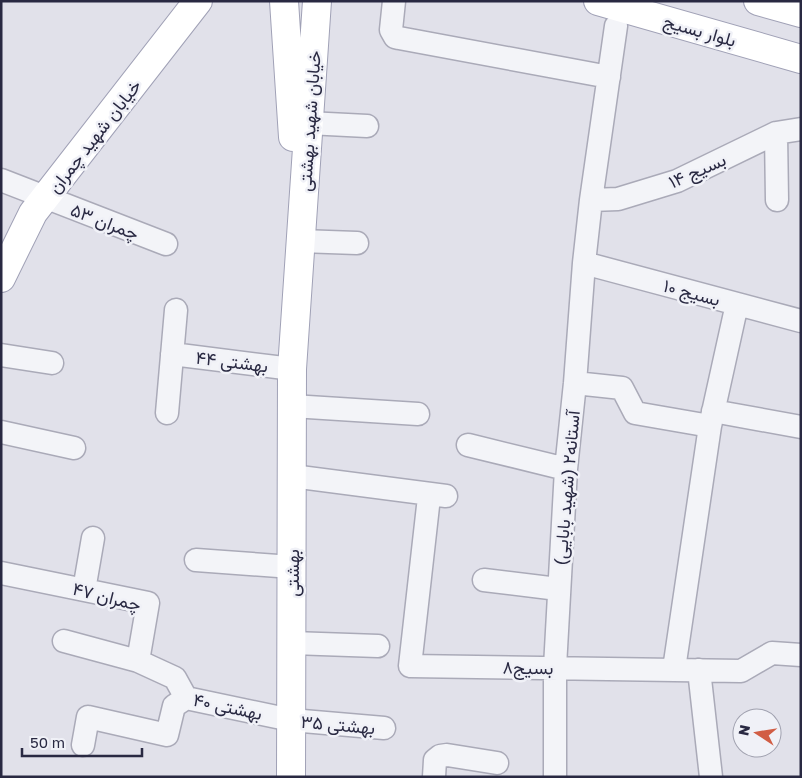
<svg xmlns="http://www.w3.org/2000/svg" width="802" height="778" viewBox="0 0 802 778" font-family="'Golos Text',Vazirmatn,sans-serif">
  <style>
    .lines { fill: none; stroke-linecap: round; stroke-linejoin: round }
    .minor-casing { stroke: #aaaab8; stroke-width: 25 }
    .major-casing { stroke: #a0a1b6; stroke-width: 30 }
    .minor { stroke: #f3f4f8; stroke-width: 22 }
    .major { stroke: #fff; stroke-width: 28 }
    .labels { text-anchor: middle; dominant-baseline: central; stroke-width: 5; stroke-linejoin: round; paint-order: stroke }
    .street-label { font-size: 18px; fill: #292942; stroke: #f0f1f7 }
  </style>
  <rect width="100%" height="100%" fill="#e1e1ea"/>
  <g class="lines">
    <g class="minor-casing">
      <path id="minor" d="M394 1 391 30 395 37 399 38 609 77
        M308 123 367 126
        M776 133 777 200
        M1 180 166 244
        M591 200 618 199 677 181 776 133 801 129
        M300 241 357 243
        M584 263 801 321
        M172 354 292 369
        M1 355 52 363
        M575 383 622 388 635 413 710 426
        M292 406 418 414
        M713 411 801 427
        M167 413 176 310
        M1 432 74 448
        M468 445 566 469
        M292 476 446 496
        M428 506 410 666 741 671 772 653 801 655
        M196 560 292 567
        M1 573 148 603 138 661 175 678 186 698 291 720 384 728
        M484 580 558 589
        M84 590 93 538
        M64 641 138 661
        M292 643 378 646
        M674 669 710 426 737 304
        M699 670 711 777
        M83 745 88 717 167 735 174 706 186 698
        M434 777 435 760 440 756 447 755 497 763
        M555 777V667L566 469 575 383 584 263 591 200 616 26"/>
    </g>
    <g class="major-casing">
      <path id="major" d="M284 1 293 137
        M598 1 801 59
        M758 1 801 13
        M1 278 33 213 198 1
        M291 777 292 369 317 1"/>
    </g>
    <use href="#minor" class="minor"/>
    <use href="#major" class="major"/>
  </g>
  <g class="labels">
    <g class="street-label">
      <text transform="translate(700 30) rotate(16)">بلوار بسیج</text>
      <text transform="translate(309 121) rotate(-86)">خیابان شهید بهشتی</text>
      <text transform="translate(94 136) rotate(-52)">خیابان شهید چمران</text>
      <text transform="translate(697 170) rotate(-24)">بسیج ۱۴</text>
      <text transform="translate(105 221) rotate(21)">چمران ۵۳</text>
      <text transform="translate(692 292) rotate(15)">بسیج ۱۰</text>
      <text transform="translate(232 361) rotate(7)">بهشتی ۴۴</text>
      <text transform="translate(566 488) rotate(-85)">آستانه۲ (شهید بابایی)</text>
      <text transform="translate(292 573) rotate(-90)">بهشتی</text>
      <text transform="translate(107 596) rotate(14)">چمران ۴۷</text>
      <text transform="translate(528 667) rotate(1)">بسیج۸</text>
      <text transform="translate(228 706) rotate(12)">بهشتی ۴۰</text>
      <text transform="translate(338 724) rotate(5)">بهشتی ۳۵</text>
    </g>
  </g>
  <rect width="802" height="778" fill="none" stroke="#292942" stroke-width="5"/>
  <g transform="translate(757 733) rotate(282)"><circle r="24" fill="#f0f1f7" stroke="#a0a1af"/>
  <path d="M0-4L9 19L0 12L-9 19Z" fill="#d15d44"/>
  <text y="-8" font-size="14" font-weight="bold" text-anchor="middle" fill="#292942">N</text>
  </g>
  <path d="M22 748v8h120v-8" fill="none" stroke="#292942" stroke-width="2.5"/>
  <text x="30" y="748" font-size="15" fill="#292942" stroke="#f0f1f7" stroke-width="4" paint-order="stroke">50 m</text>
</svg>
